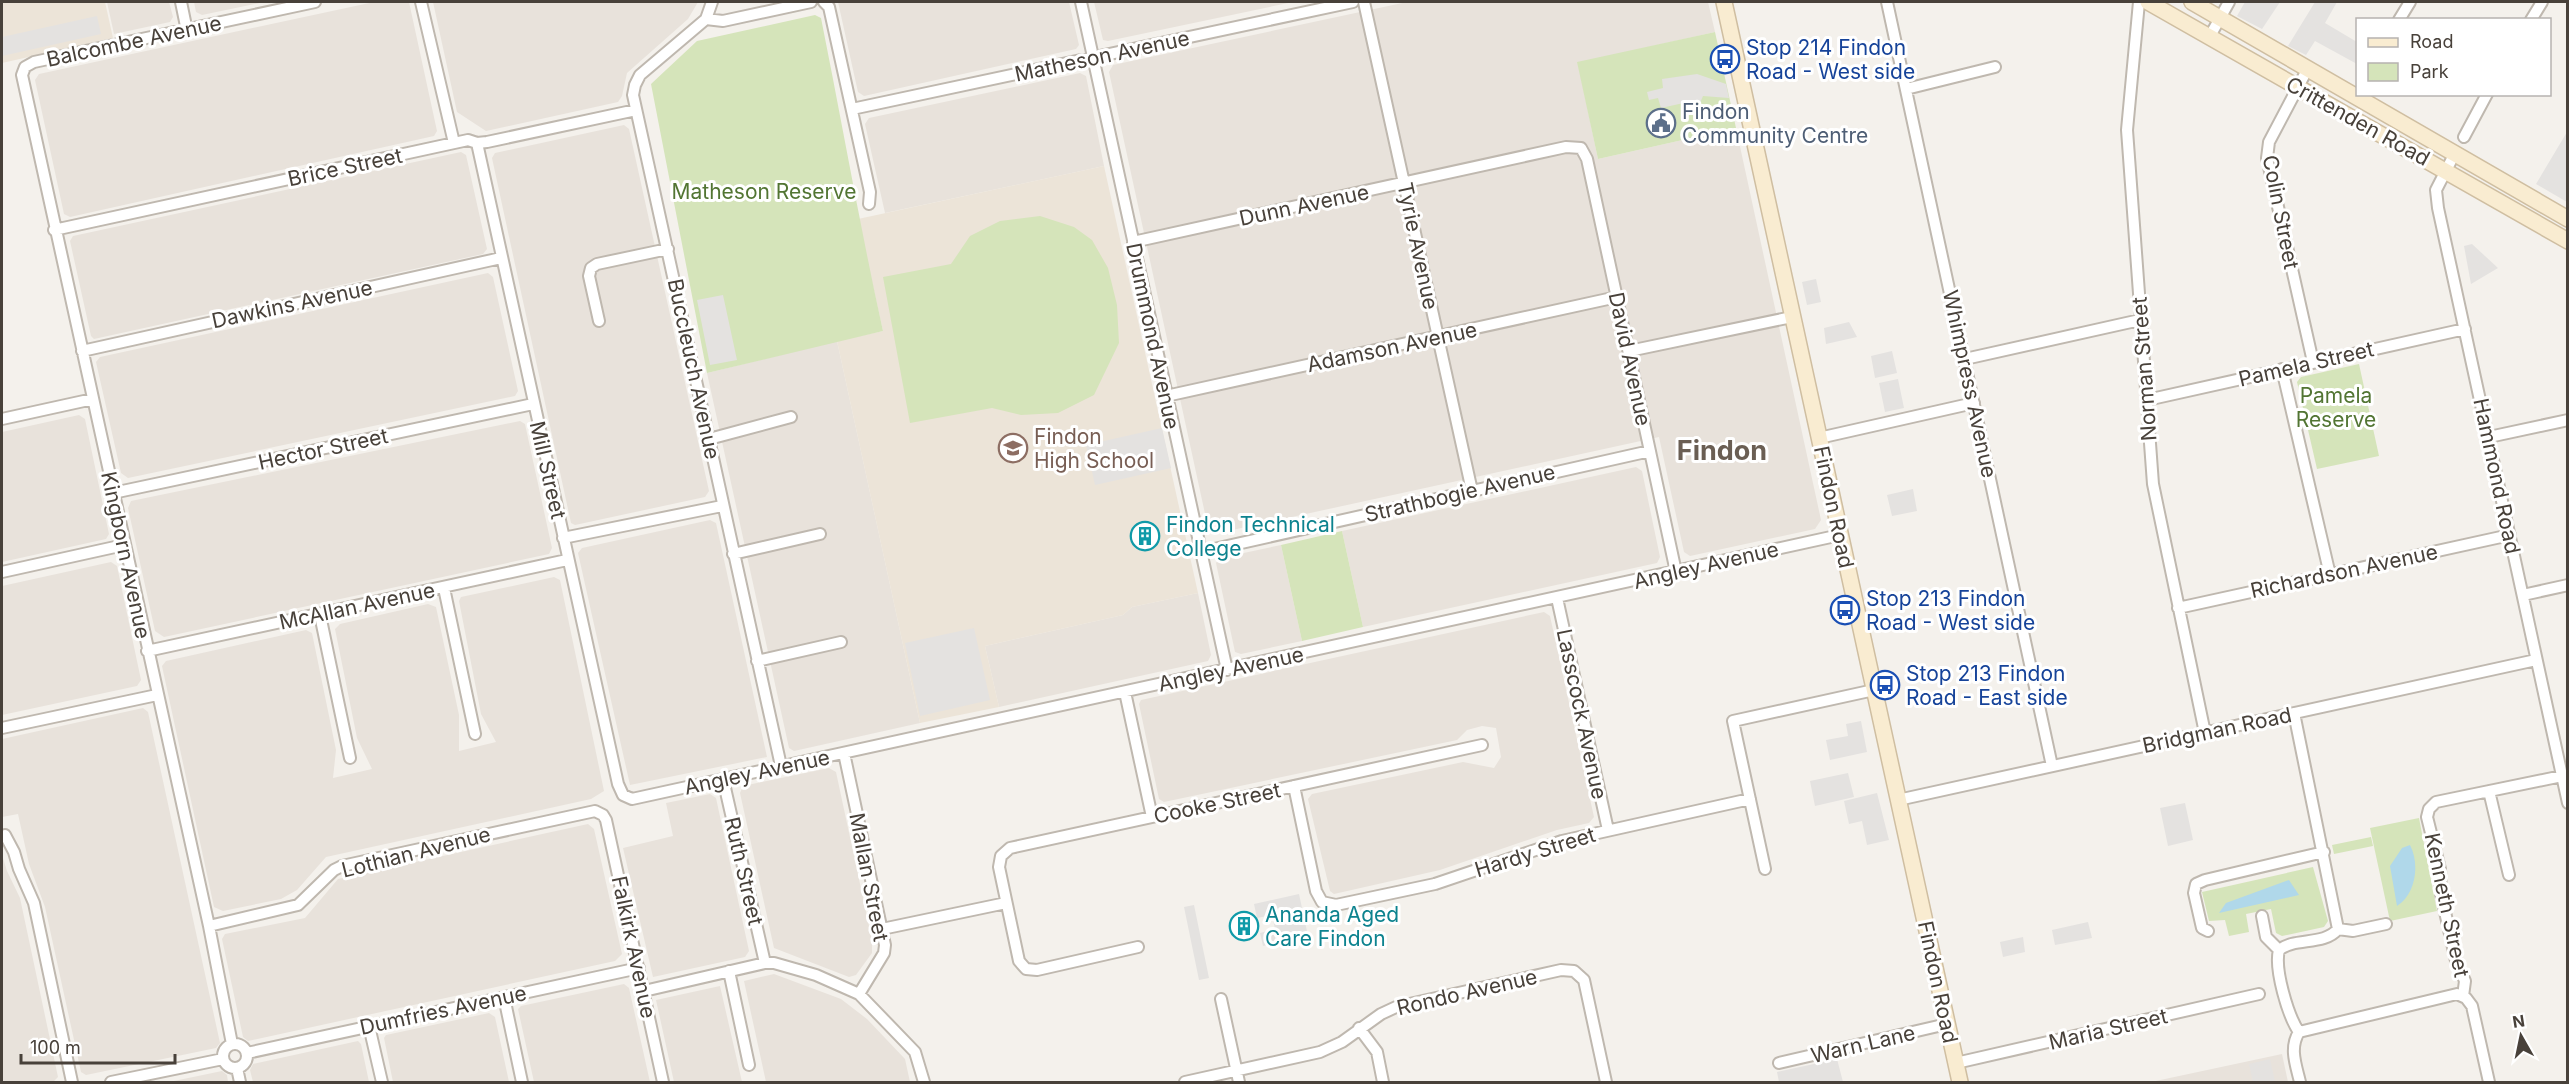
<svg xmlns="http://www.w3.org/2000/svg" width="2569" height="1084" viewBox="0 0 2569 1084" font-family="Inter,sans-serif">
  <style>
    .residential { fill: #e8e2db }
    .education { fill: #ece4d8 }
    .green { fill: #d5e4ba }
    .parking { fill: #e4e2e0 }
    .water { fill: #b0d8ea }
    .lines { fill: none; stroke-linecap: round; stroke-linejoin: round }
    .minor-casing { stroke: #bfb8af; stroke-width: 14 }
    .secondary-casing { stroke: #cfbea1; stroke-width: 18 }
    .minor { stroke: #fff; stroke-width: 10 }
    .secondary { stroke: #f9ecd1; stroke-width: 15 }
    .labels { text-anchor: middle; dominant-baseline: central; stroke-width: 6; stroke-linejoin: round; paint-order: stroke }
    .street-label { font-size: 21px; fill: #48413a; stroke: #fff }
    .transit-label { font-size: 21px; fill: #164399; stroke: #fff; text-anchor: start }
    .service-label { font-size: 21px; fill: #4e5e75; stroke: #fff; text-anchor: start }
    .park-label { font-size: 21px; fill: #527533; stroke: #fff }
    .education-label { font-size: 21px; fill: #785e54; stroke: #fff; text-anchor: start }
    .culture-label { font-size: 21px; fill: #0d838f; stroke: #fff; text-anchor: start }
    .district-label { font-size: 27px; font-weight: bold; fill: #6a5e53; stroke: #fff }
  </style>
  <rect width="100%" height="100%" fill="#f4f1ec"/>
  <path class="residential" d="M107 2H169L173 17 170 22 114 34Z
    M194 2H265L202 15 196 12Z
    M374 2H409L437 131 434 136 70 217 64 214 35 80 39 74Z
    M433 2H698L688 19 627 73 622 96 618 102 486 131 457 112Z
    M838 2H1069L1079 45 1076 49 864 96 858 92Z
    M1094 2H1293L1108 41 1103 40Z
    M1407 2H1708L1715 32 1578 63 1598 159 1736 128 1821 520 1815 529 1690 556 1684 552 1659 437 1214 534 1209 532 1109 72 1113 65Z
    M1080 73 1086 76 1104 166 885 213 865 124 869 118Z
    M624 125 629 129 709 491 705 497 575 525 571 523 492 158 495 153Z
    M461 152 466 155 487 249 483 254 94 339 91 336 70 241 73 236Z
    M488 273 493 277 518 391 515 396 128 478 121 473 96 362 100 357Z
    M837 341 920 723 794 751 789 748 707 373Z
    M79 415 85 419 109 534 106 539 2 562V432Z
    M520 421 525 424 552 548 549 554 164 637 155 631 128 508 131 501Z
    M1636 467 1642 471 1660 557 1657 563 1363 627 1342 531Z
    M710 520 716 523 767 757 630 785 578 553 582 548Z
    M1281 545 1302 641 1241 654 1235 652 1216 563 1220 558Z
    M111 562 117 566 141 680 137 686 2 715V586Z
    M554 577 560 580 604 791 591 799 326 857 297 890 281 899 223 911 214 907 162 666 166 661 306 630 312 633 336 750 333 778 372 769 357 738 335 629 340 624 428 604 436 607 459 715V751L496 742 481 714 459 601 461 597Z
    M1198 593 1211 655 1208 661 999 707 985 646 1123 615 1132 607Z
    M1544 612 1550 616 1594 817 1589 823 1557 830 1440 870 1334 894 1330 891 1308 799 1312 794 1463 762 1494 768 1501 757 1496 728 1482 726 1467 730 1457 740 1164 802 1159 799 1139 704 1141 700Z
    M143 708 148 712 220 1043 216 1048 86 1075 81 1072 45 907 29 864 18 814 2 817V739Z
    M829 768 836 772 872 940V953L856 975 849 977 774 948 740 793 743 786Z
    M710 794 716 798 749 951 745 957 653 977 623 848 673 836 666 803Z
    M588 824 594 829 622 954 615 961 248 1041 243 1037 222 939 225 934 305 918 338 879Z
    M2 855 7 871 20 898 58 1077 53 1082H2Z
    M774 974 841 999 867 1019 905 1059 910 1082H766L744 981Z
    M624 984 629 988 650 1082H534L518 1009 521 1006Z
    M720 986 742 1082H674L656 1000Z
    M489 1013 495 1017 509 1082H393L384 1038 386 1035Z
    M358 1041 361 1044 369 1082H253L250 1070 253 1064Z
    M2282 1054 2288 1082H2151Z
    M222 1071 227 1075 228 1082H169Z"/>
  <path class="education" d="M2 2H105L113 38 2 63Z
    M1104 166 1198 593 1132 607 1123 615 985 646 999 707 920 723 837 341 883 331 858 219Z"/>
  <path class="green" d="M815 15 821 18C842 122 860 227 883 331L707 373 651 84 697 41Z
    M1715 32 1736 128 1598 159 1577 62Z
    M1040 216 1074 227 1092 240 1108 268 1117 305 1119 343 1094 395 1058 413 1021 415 992 408 910 423 883 277 951 264 970 236 1000 221Z
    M2359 364 2379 456 2317 469 2297 382 2301 377Z
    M1342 531 1363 627 1302 641 1281 545Z
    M2419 818 2437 911 2390 921 2370 828Z
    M2371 837 2373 846 2334 854 2332 845Z
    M2313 867 2328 921 2324 927 2282 936 2276 933 2271 909 2246 914 2249 932 2229 936 2225 920 2209 921 2202 892Z"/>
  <path class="parking" d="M2245 2H2280L2262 29 2237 16Z
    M2315 2H2337L2325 23 2357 42V64L2315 41 2306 55 2288 46Z
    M97 16 101 34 2 56V37Z
    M1697 74 1726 84 1729 98 1703 96 1700 103 1688 102 1661 108 1658 98 1649 100 1647 92 1663 88 1662 79Z
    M2567 132V202L2536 184Z
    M2472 244 2498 268 2471 284 2464 246Z
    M1816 279 1821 302 1807 305 1802 282Z
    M723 295 737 360 710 365 697 300Z
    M1849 322 1857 337 1826 344 1824 328Z
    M1892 351 1897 373 1875 378 1871 356Z
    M1898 379 1904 408 1885 412 1879 383Z
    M1162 428 1171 468 1095 485 1086 445Z
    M1913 489 1917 511 1892 516 1887 495Z
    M974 628 990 700 920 716 905 643Z
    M1861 721 1867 752 1830 760 1826 740 1848 736 1846 724Z
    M1848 773 1854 797 1815 806 1810 781Z
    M1877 793 1889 840 1867 845 1862 821 1849 824 1844 801Z
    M2185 803 2193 840 2168 846 2160 808Z
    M1299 894 1308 936 1263 946 1260 933 1275 929 1272 915 1257 918 1254 904Z
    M1194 905 1209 978 1199 980 1184 907Z
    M2088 922 2092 938 2055 945 2052 930Z
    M2023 937 2025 952 2003 957 2000 942Z
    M1837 1059 1843 1082H1779L1777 1072Z
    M2270 1059 2275 1082H2253L2249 1064Z"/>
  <path class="water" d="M2410 845C2420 864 2416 894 2397 906L2390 866 2402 848Z
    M2289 880 2299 895 2219 913 2226 903Z"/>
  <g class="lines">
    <g class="minor-casing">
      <path id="minor" d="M181 2 187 31
        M421 2 454 143
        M712 2 706 19 640 75 635 85 633 95 781 766
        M824 2 829 7 870 192 869 204
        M1081 2 1227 670
        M1364 2 1472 491
        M1887 2 2052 766
        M2139 2 2127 130 2153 484 2205 733
        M706 19 723 21 811 2
        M2399 20 2410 2
        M2531 20 2542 2
        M2210 36 2229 2
        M2307 70 2269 142 2267 158 2313 362
        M1906 89 1995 67
        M852 109 1353 2
        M2464 137 2487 94
        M477 143 618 784 623 795 632 799 1840 535
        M2455 153 2436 190 2438 208 2568 803
        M54 230 468 140 477 143 487 142 636 110
        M1133 242 1566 147 1581 148 1587 159 1676 572
        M599 321 589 276 591 268 597 264 668 249
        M82 351 501 258
        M1629 351 1792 317
        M1965 359 2140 320
        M2282 369 2330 575
        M1166 396 1617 297
        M2147 400 2465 329
        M2 419 93 399
        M2489 437 2568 420
        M1819 438 1974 403
        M709 439 791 417
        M113 493 533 404
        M563 538 722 506
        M1201 552 1650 451
        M733 554 820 534
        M2 572 124 545
        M444 588 475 734
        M2523 595 2568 585
        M1557 598 1608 830
        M2178 608 2510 535
        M320 615 350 758
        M147 651 567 560
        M757 661 841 642
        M1125 692 1152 817
        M2294 713 2338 929C2324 946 2295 937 2279 950 2274 969 2288 1016 2299 1032
        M2 728 157 695
        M844 753 885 945 884 953 859 994
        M723 779 765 963
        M1294 786 1316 891 1322 902 1336 905 1435 884 1562 841 1750 799
        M2489 791 2509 875
        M1898 800 2536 660
        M5 835 14 852 19 869 34 903 72 1082
        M1765 869 1733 721 1874 690
        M2262 916 2266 937 2279 950
        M209 926 298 905 334 870 342 866 595 811 603 815 606 820 663 1082
        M882 929 1006 903
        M2338 929 2353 931 2386 924
        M2208 931 2202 928 2194 893 2196 884 2205 880 2324 852
        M1138 947 1037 970 1026 969 1019 961 999 867 1001 856 1010 848 1482 745
        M729 971 749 1065
        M644 991 765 963H774L816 975 859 994 915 1052 924 1082
        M2463 996 2465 981 2456 961 2441 894 2440 869 2427 817 2429 809 2436 802 2562 776
        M504 997 522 1082
        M1221 999 1239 1082
        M369 1026 382 1082
        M1359 1028 1377 1052 1383 1082
        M2299 1032 2457 994 2466 998 2472 1006 2489 1082
        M2299 1032C2289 1048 2296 1065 2300 1082
        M223 1056a12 12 0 1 1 24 0a12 12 0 1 1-24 0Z
        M232 1044 209 926 22 75 25 67 34 62 315 2
        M247 1053 639 968
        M1779 1063 1947 1024
        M1956 1063 2259 994
        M237 1068 240 1082
        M111 1082 223 1059
        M1185 1082 1320 1052 1342 1042 1381 1014 1396 1007 1561 970 1574 971 1584 980 1606 1082"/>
    </g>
    <g class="secondary-casing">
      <path id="secondary" d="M1724 2 1960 1082
        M2148 2 2568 241
        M2192 2 2568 219"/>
    </g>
    <use href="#minor" class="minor"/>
    <use href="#secondary" class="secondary"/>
  </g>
  <defs>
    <g id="bus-ring" transform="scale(1.5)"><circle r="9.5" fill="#fff" stroke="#1a4fb4" stroke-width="1.5"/><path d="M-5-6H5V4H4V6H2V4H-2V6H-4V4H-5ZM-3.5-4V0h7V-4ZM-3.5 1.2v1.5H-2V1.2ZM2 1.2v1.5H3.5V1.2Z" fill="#1a4fb4"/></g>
    <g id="civic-ring" transform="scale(1.5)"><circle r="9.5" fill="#fff" stroke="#5c6f8a" stroke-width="1.5"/><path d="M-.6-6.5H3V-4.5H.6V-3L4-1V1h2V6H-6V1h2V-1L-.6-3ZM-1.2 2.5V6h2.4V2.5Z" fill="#5c6f8a"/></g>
    <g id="school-ring" transform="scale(1.5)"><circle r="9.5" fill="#fff" stroke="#8d6e63" stroke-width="1.5"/><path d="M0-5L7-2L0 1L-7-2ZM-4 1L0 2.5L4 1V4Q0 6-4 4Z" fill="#8d6e63"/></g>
    <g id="building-ring" transform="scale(1.5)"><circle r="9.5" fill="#fff" stroke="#0f9aa8" stroke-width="1.5"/><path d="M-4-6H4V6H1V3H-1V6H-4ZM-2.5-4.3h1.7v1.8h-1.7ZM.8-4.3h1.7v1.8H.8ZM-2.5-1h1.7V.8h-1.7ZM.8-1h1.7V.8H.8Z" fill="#0f9aa8"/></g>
  </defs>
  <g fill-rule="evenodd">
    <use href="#bus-ring" x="1725" y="59"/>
    <use href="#civic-ring" x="1661" y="123"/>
    <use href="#school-ring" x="1013" y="448"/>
    <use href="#building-ring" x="1145" y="536"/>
    <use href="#bus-ring" x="1845" y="610"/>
    <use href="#bus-ring" x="1885" y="685"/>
    <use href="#building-ring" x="1244" y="926"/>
  </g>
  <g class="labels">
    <g class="street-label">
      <text transform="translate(134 41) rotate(-12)">Balcombe Avenue</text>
      <text transform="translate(1102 56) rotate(-12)">Matheson Avenue</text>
      <text transform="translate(2358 121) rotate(29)">Crittenden Road</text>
      <text transform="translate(345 167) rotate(-12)">Brice Street</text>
      <text transform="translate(1304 205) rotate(-12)">Dunn Avenue</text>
      <text transform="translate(2281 212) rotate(79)">Colin Street</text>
      <text transform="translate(1418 246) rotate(78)">Tyrie Avenue</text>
      <text transform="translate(292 304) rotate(-12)">Dawkins Avenue</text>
      <text transform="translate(1153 336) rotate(78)">Drummond Avenue</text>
      <text transform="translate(1392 347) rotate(-12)">Adamson Avenue</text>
      <text transform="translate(1630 359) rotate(78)">David Avenue</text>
      <text transform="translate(2306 364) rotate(-13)">Pamela Street</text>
      <text transform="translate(694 369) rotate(78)">Buccleuch Avenue</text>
      <text transform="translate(2144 369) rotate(-94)">Norman Street</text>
      <text transform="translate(1970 384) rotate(78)">Whimpress Avenue</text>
      <text transform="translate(323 449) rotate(-12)">Hector Street</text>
      <text transform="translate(548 470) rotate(77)">Mill Street</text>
      <text transform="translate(2497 476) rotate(78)">Hammond Road</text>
      <text transform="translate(1460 493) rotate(-13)">Strathbogie Avenue</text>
      <text transform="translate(1834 507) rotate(78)">Findon Road</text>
      <text transform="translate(126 555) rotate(78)">Kingborn Avenue</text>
      <text transform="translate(1706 565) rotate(-13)">Angley Avenue</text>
      <text transform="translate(2344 571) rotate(-12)">Richardson Avenue</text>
      <text transform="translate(357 606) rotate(-12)">McAllan Avenue</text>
      <text transform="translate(1231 669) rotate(-12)">Angley Avenue</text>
      <text transform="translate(1582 714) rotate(78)">Lasscock Avenue</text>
      <text transform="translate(2217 730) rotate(-12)">Bridgman Road</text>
      <text transform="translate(757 772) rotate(-12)">Angley Avenue</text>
      <text transform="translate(1217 803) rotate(-12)">Cooke Street</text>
      <text transform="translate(416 852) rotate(-14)">Lothian Avenue</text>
      <text transform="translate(1535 852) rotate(-17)">Hardy Street</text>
      <text transform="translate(744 871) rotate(77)">Ruth Street</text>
      <text transform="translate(869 877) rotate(79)">Mallan Street</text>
      <text transform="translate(2447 905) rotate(78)">Kenneth Street</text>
      <text transform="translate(634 947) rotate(78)">Falkirk Avenue</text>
      <text transform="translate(1938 982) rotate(78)">Findon Road</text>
      <text transform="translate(1467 992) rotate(-13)">Rondo Avenue</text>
      <text transform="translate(443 1010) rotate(-12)">Dumfries Avenue</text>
      <text transform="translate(2108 1029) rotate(-13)">Maria Street</text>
      <text transform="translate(1863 1044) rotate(-13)">Warn Lane</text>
    </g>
    <g class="transit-label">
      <text x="1746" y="47">Stop 214 Findon<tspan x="1746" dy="24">Road - West side</tspan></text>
      <text x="1866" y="598">Stop 213 Findon<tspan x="1866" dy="24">Road - West side</tspan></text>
      <text x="1906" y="673">Stop 213 Findon<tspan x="1906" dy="24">Road - East side</tspan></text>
    </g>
    <g class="service-label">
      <text x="1682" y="111">Findon<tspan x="1682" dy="24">Community Centre</tspan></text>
    </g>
    <g class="park-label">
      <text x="764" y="191">Matheson Reserve</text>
      <text x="2336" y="395">Pamela<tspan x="2336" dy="24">Reserve</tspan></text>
    </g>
    <g class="education-label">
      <text x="1034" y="436">Findon<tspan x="1034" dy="24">High School</tspan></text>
    </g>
    <g class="culture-label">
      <text x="1166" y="524">Findon Technical<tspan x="1166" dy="24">College</tspan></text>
      <text x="1265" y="914">Ananda Aged<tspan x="1265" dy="24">Care Findon</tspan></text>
    </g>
    <g class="district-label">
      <text x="1722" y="450">Findon</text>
    </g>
  </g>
  <rect width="2569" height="1084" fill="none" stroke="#48413a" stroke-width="6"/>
  <rect x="2356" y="18" width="195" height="78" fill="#ffffff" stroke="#b6b3b0" stroke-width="1.5"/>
  <rect x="2368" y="38" width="30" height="9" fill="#f9ecd1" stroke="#b6b3b0" stroke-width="1.5"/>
  <text x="2410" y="48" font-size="18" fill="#48413a">Road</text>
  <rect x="2368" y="63" width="30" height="18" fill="#d5e4ba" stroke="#b6b3b0" stroke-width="1.5"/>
  <text x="2410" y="78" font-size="18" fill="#48413a">Park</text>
  <g transform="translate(2521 1036) rotate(351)" stroke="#ffffff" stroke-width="4.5" paint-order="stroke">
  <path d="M0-4.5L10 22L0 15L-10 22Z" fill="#48413a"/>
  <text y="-9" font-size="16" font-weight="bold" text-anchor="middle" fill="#48413a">N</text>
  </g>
  <path d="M21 1054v9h154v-9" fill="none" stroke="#48413a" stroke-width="3"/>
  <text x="30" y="1054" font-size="18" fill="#48413a" stroke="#ffffff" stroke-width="4.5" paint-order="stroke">100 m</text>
</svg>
